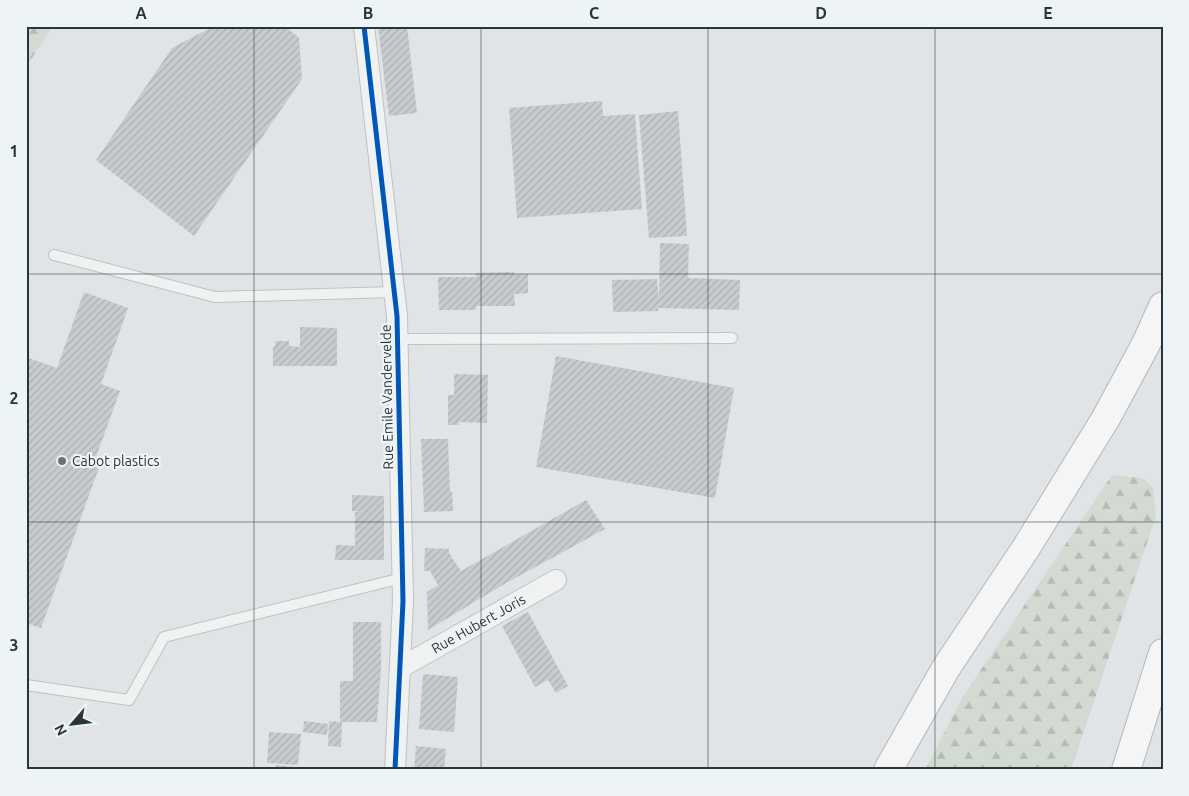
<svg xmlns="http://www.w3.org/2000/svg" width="1189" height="796" viewBox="0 0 1189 796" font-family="Ubuntu,sans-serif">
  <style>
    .forest { fill: url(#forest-firs) }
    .building { fill: url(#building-hatch) }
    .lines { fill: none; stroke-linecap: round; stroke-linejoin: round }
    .lane-casing { stroke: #bfc2c4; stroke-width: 12 }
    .street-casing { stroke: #bfc2c4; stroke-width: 22 }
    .highway-casing { stroke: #b3b7ba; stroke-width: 30 }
    .lane { stroke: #f0f2f2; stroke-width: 10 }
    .street { stroke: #f0f2f2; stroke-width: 20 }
    .highway { stroke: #f5f5f6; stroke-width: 28 }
    .cycleway-casing { stroke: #eef3f6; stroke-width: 8 }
    .cycleway { stroke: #0057b8; stroke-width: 5 }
    .grid { fill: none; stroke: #28353f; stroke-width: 1; stroke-opacity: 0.55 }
    .poi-dot { fill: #697279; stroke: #eef3f6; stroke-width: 2 }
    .labels { text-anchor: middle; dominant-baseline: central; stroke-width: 4.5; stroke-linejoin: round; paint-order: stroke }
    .street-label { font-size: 14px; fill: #28353f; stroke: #eef3f6 }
    .poi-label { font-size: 14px; fill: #28353f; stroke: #eef3f6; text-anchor: start }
    .neatline { fill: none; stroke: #28353f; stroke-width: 2 }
    .grid-label { font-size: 16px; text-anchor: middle; font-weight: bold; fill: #28353f }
  </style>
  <defs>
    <pattern id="forest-firs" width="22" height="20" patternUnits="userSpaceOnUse" patternTransform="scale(1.25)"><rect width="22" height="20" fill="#d3dad1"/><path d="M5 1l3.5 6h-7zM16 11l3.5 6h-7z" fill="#b5bcb4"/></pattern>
    <pattern id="building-hatch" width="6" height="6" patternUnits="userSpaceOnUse" patternTransform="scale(1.25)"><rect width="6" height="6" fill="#c9ccce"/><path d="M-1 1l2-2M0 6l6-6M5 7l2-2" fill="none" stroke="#adb0b2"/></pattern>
  </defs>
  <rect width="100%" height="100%" fill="#e1e4e6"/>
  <path class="forest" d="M26 26H53L28 64H26Z
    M1112 475 1142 478 1153 487 1156 516 1071 770H925L962 698Z"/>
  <path class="building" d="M214 26H285L299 38 302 79 194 236 96 160 172 48Z
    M378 26H407L417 113 389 116Z
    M602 101 603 116 635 114 642 209 517 218 509 108Z
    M678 111 687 236 649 238 639 115Z
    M660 243 689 244 688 278 740 280 739 310 658 308V311L613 312 612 280 657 279 659 301Z
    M514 272V275L528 274V293L514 294 515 306H476V310H439L438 277H476V273Z
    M84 292 128 308 101 384 120 391 95 460 101 462 41 628 26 623V357L57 368Z
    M300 327 337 328V366H273V347H275V341H289V346L300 347Z
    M556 356 734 388 715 498 536 467Z
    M454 374 488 375 487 423 459 422V425H448V395H454Z
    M421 439H448L450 491H452L453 511 424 512Z
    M352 495 384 496V560H335L336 545 355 546V512H365L352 511Z
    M586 500 605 529 506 583 428 630 427 592 438 585 430 571H424L425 548 449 549V553L461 571Z
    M528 612 568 686 556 693 548 680 535 687 502 626Z
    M353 622H381V668L377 722H342L341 747 328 746 329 721 340 722V681H353Z
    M423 674 458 677 454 732 419 729Z
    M304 721 328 724 327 735 303 732Z
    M269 732 301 734 298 765 267 763Z
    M416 746 446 749 444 770H414Z
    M276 765 295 767V770H276Z"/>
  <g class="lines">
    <g class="lane-casing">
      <path id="lane" d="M54 255 215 297 394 292
        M397 339 732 338
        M26 685 129 700 164 637 402 578"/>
    </g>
    <g class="street-casing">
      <g id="street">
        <path d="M364 26 397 316 403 601 395 770"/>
        <path id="s1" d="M400 668 556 580"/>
      </g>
    </g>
    <g class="highway-casing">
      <path id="highway" d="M888 770 946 668 1026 548 1106 418 1146 344 1163 306
        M1126 770 1163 653"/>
    </g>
    <use href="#lane" class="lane"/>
    <use href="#street" class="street"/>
    <use href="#highway" class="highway"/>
    <g class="cycleway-casing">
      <path id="cycleway" d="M364 26 397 316 403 601 395 770"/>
    </g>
    <use href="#cycleway" class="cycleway"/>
  </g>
  <path class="grid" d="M254 26V770M481 26V770M708 26V770M935 26V770M26 274H1163M26 522H1163"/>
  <circle class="poi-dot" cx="62" cy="461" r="5"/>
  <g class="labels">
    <g class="street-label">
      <text transform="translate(387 397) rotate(-91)">Rue Emile Vandervelde</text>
      <text stroke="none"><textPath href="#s1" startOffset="90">Rue Hubert Joris</textPath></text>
    </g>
    <g class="poi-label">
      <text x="72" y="461">Cabot plastics</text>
    </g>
  </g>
  <rect width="1189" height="796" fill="none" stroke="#eef3f6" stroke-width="55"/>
  <g transform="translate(72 724) rotate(242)" stroke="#eef3f6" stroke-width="4" paint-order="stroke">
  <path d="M0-4L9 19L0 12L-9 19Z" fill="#28353f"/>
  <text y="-8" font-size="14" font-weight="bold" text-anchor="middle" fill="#28353f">N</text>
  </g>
  <rect x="28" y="28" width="1134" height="740" class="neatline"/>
  <g class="grid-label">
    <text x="141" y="19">A</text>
    <text x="368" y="19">B</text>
    <text x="594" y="19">C</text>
    <text x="821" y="19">D</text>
    <text x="1048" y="19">E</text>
    <text x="14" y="157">1</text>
    <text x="14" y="404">2</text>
    <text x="14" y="651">3</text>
  </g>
</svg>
